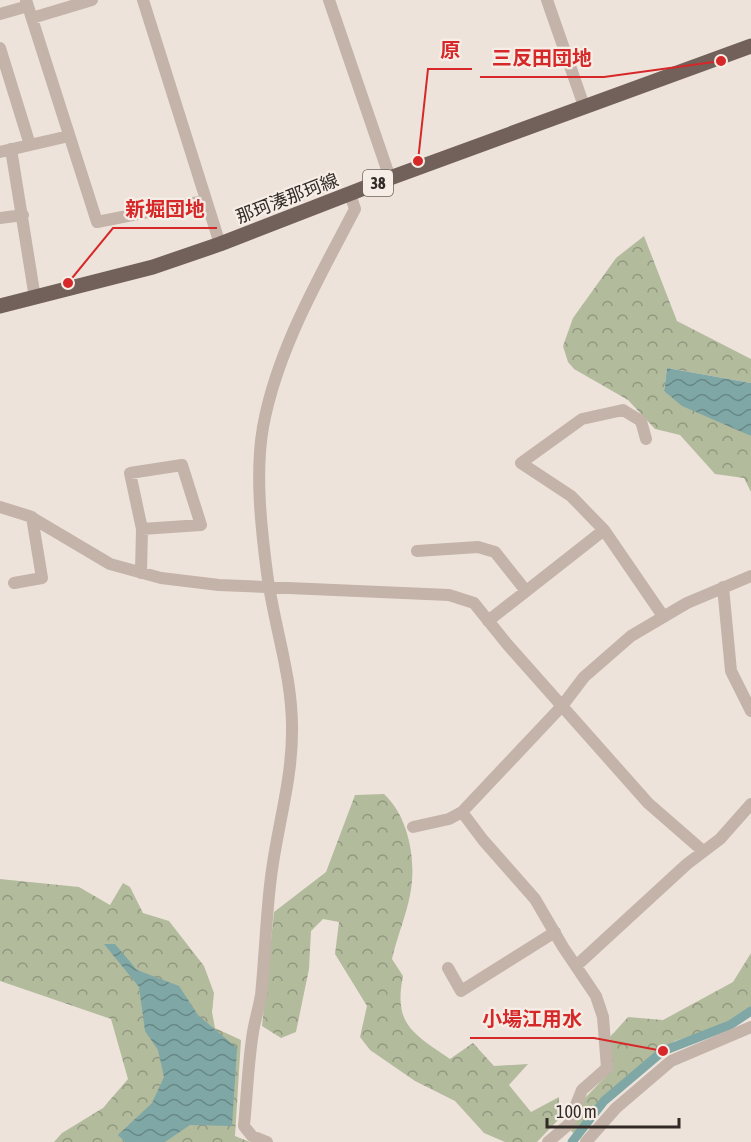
<svg xmlns="http://www.w3.org/2000/svg" width="751" height="1142" viewBox="0 0 751 1142" font-family="'Asap Condensed','Noto Sans JP',sans-serif">
  <style>
    .forest { fill: url(#forest-crowns) }
    .water { fill: url(#water-waves) }
    .lines { fill: none; stroke-linecap: round; stroke-linejoin: round }
    .canal { stroke: #7ea7a5; stroke-width: 9 }
    .minor { stroke: #c4b3a8; stroke-width: 12 }
    .major { stroke: #72605a; stroke-width: 15 }
    .labels { text-anchor: middle; dominant-baseline: central; stroke-width: 4.5; stroke-linejoin: round; paint-order: stroke }
    .shield { fill: #f6eee6; stroke: #6d6560; stroke-width: 1.5 }
    .shield-label { font-size: 16px; font-weight: bold; fill: #322a27 }
    .street-label { font-size: 18px; fill: #322a27; stroke: #f6eee6 }
    .leader { fill: none; stroke: #d62828; stroke-width: 2 }
    .callout-dot { fill: #d62828; stroke: #f6eee6; stroke-width: 2 }
    .callout-label { font-size: 20px; text-anchor: middle; font-weight: bold; fill: #d62828; stroke: #f6eee6; stroke-width: 4.5; stroke-linejoin: round; paint-order: stroke }
  </style>
  <defs>
    <pattern id="forest-crowns" width="20" height="18" patternUnits="userSpaceOnUse" patternTransform="scale(1.5)"><rect width="20" height="18" fill="#b3bb9d"/><path d="M2 6a3 3 0 1 1 6 0M12 15a3 3 0 1 1 6 0" fill="none" stroke="#929880"/></pattern>
    <pattern id="water-waves" width="16" height="10" patternUnits="userSpaceOnUse" patternTransform="scale(1.5)"><rect width="16" height="10" fill="#7ea7a5"/><path d="M0 5q4-4 8 0t8 0" fill="none" stroke="#688886"/></pattern>
  </defs>
  <rect width="100%" height="100%" fill="#eee3db"/>
  <path class="forest" d="M644 236 677 321 751 359V383L667 368 664 391 751 436V492L744 478 715 474 680 435 655 429 628 400 574 369 568 362 563 346 573 318 616 258Z
    M384 794C409 817 417 862 410 895 406 916 397 937 392 959L403 976C393 1025 414 1034 450 1059L473 1043 494 1066 528 1064 509 1085 531 1112 559 1097 558 1120 537 1142H505L484 1133 455 1101 415 1081 370 1050 360 1037 367 1006 335 954 339 922 323 919 311 931 309 969 296 1032 281 1038 262 1026 274 912 326 872 355 795Z
    M0 879 79 887 110 905 123 883 130 887 143 913 169 921 204 966 214 993 212 1012 215 1028 241 1040 235 1136 250 1142H54L62 1133 103 1108 128 1079 111 1019 0 981Z
    M751 953V1009L730 1023 675 1041 661 1050 598 1103 576 1135 571 1131 585 1098 612 1070 610 1037 628 1017 663 1020 733 982Z"/>
  <path class="water" d="M667 368 751 383V436L682 406 664 391Z
    M104 944H115L137 970 179 986 198 1015 237 1048 232 1126 190 1125 165 1142H125L118 1135 152 1103 164 1077 158 1050 145 1031 139 987Z"/>
  <g class="lines">
    <path class="canal" d="M572 1142 604 1101 663 1051 730 1025 751 1011"/>
    <path class="minor" d="M26 0 97 222 204 201
      M143 0 220 244
      M329 0 390 178
      M547 0 584 106
      M0 14 28 6
      M32 18 92 0
      M0 48 30 145
      M11 149 35 298
      M0 152 69 136
      M0 218 23 215
      M646 439 641 421 623 410 582 419 521 463 571 496 604 530 663 616
      M0 507 29 516 110 564 161 578 219 585 449 595 474 603 507 644 648 803 703 851
      M417 551 478 547 495 552 526 591
      M141 573 142 529 130 473 182 465 201 525 142 529
      M14 583 42 578 32 517
      M723 587 731 671 751 711
      M488 621 604 530
      M462 812 483 840 535 899 563 947 596 996 603 1017 607 1068 582 1090 568 1125 548 1142
      M413 827 449 819 462 812 562 706 584 677 631 636 687 603 751 576
      M576 966 687 864 720 839 751 804
      M448 968 461 991 555 932
      M267 1142 252 1136 244 1126C247 1095 248 1063 253 1032 255 1020 259 1007 261 995 265 956 266 916 271 877 277 828 292 781 292 732 293 677 274 627 267 573 261 527 255 473 263 427 277 350 319 278 355 209L350 194
      M586 1142 616 1108 671 1061 751 1027"/>
    <path class="major" d="M0 306 153 267 220 244 390 178 751 46"/>
  </g>
  <g class="labels">
    <rect class="shield" x="363" y="170" width="30" height="26" rx="4.5"/>
    <g class="shield-label">
      <text x="378" y="183">38</text>
    </g>
    <g class="street-label">
      <text transform="translate(287 198) rotate(-21)">那珂湊那珂線</text>
    </g>
  </g>
  <path class="leader" d="M418 161L428 69H472M721 61L604 77H480M68 283L113 228H217M663 1051L594 1038H470"/>
  <g class="callout-dot">
    <circle cx="418" cy="161" r="6"/>
    <circle cx="721" cy="61" r="6"/>
    <circle cx="68" cy="283" r="6"/>
    <circle cx="663" cy="1051" r="6"/>
  </g>
  <g class="callout-label">
    <text x="450" y="57">原</text>
    <text x="542" y="65">三反田団地</text>
    <text x="165" y="216">新堀団地</text>
    <text x="532" y="1026">小場江用水</text>
  </g>
  <path d="M547 1118v9h132v-9" fill="none" stroke="#322a27" stroke-width="3"/>
  <text x="556" y="1118" font-size="18" fill="#322a27" stroke="#f6eee6" stroke-width="4.5" paint-order="stroke">100 m</text>
</svg>
